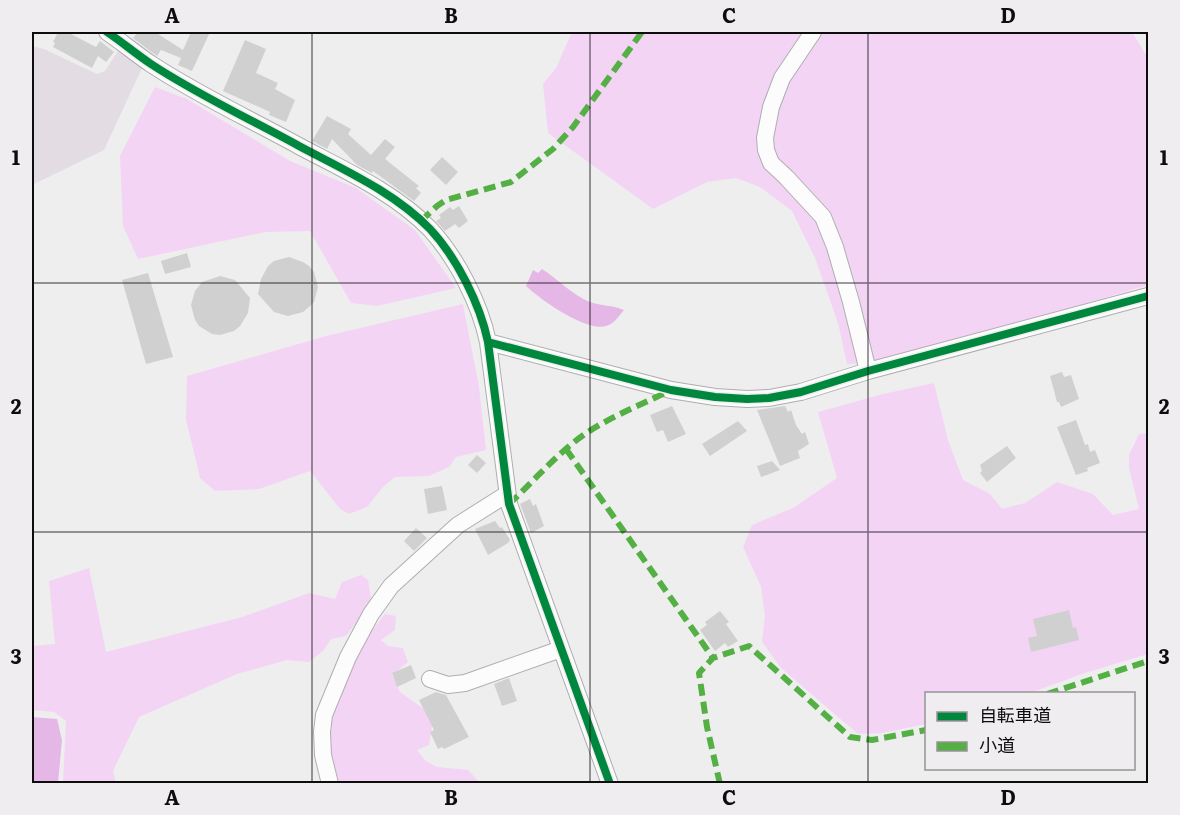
<svg xmlns="http://www.w3.org/2000/svg" width="1180" height="815" viewBox="0 0 1180 815" font-family="Literata,'Noto Sans JP',serif">
  <style>
    .built { fill: #e3dde3 }
    .green { fill: #f4d4f5 }
    .water { fill: #e4b7e6 }
    .building { fill: #d1d0d1 }
    .lines { fill: none; stroke-linecap: round; stroke-linejoin: round }
    .minor-casing { stroke: #afaeaf; stroke-width: 18 }
    .minor { stroke: #fdfcfd; stroke-width: 16 }
    .quiet { stroke: #54b044; stroke-width: 6; stroke-dasharray: 12 6; stroke-linecap: butt }
    .cycleway-casing { stroke: #f0edf0; stroke-width: 11 }
    .cycleway { stroke: #00873e; stroke-width: 8 }
    .grid { fill: none; stroke: #0e0d0e; stroke-width: 1.5; stroke-opacity: 0.55 }
    .neatline { fill: none; stroke: #0e0d0e; stroke-width: 2 }
    .grid-label { font-size: 20px; text-anchor: middle; font-weight: bold; fill: #0e0d0e }
  </style>
  <rect width="100%" height="100%" fill="#efeeef"/>
  <path class="built" d="M32 46 44 49 97 74 105 71 118 51 142 68 104 150 32 185Z"/>
  <path class="green" d="M572 32H1132L1148 58V285L884 363 847 364 838 323 815 258 792 211 760 187 736 178 707 182 653 209 548 133 543 84 556 68Z
    M155 87 187 99 290 161 356 188 415 230 456 288 377 306 351 303 310 231 266 232 138 259 123 226 120 156Z
    M463 304 479 387 486 450 456 457 449 467 429 476 395 477 383 487 367 507 349 514 340 509 310 471 259 489 215 491 200 478 186 420 187 376 326 336Z
    M934 383 948 440 963 480 990 494 1002 509 1025 503 1057 482 1093 494 1113 515 1139 509 1129 468V455L1139 434 1148 433V654L1082 674 1030 693 926 694V724L882 733 858 734 781 668 762 642 765 616 761 587 743 547 752 525 793 508 837 478 818 412 883 394Z
    M89 568 106 652 242 617 309 593 335 599 342 582 361 575 368 580 372 603 346 636 331 639 323 651 309 662 287 660 237 674 139 717 113 771 116 783H63L66 721 54 712 32 710V646L55 644 49 581Z
    M385 614 396 616 395 630 381 640 388 646 403 648 408 662 392 675 400 692 428 712 433 721 429 745 417 750 426 761 437 767 468 770 479 782 478 784H338C329 762 327 728 333 706 340 677 367 636 385 614Z"/>
  <path class="water" d="M542 269C558 279 572 295 590 302 601 306 613 305 624 310 619 316 614 324 606 326 586 332 541 300 526 286L533 270 538 273Z
    M32 717 57 719 62 740 58 783H32Z"/>
  <path class="building" d="M58 32H67L96 47 100 41 114 52 106 62 98 56 92 68 53 47 55 43 53 42Z
    M138 32H155L183 50 191 32H210L192 71 178 65 181 58 161 50 157 56 146 48 133 38Z
    M245 40 266 49 256 73 278 83 275 89 295 100 286 122 269 115 270 112 223 91Z
    M327 116 351 129 348 134 371 155 385 139 395 147 385 159 419 186 416 188 421 193 414 201 373 171 372 173 357 165 332 139 327 149 312 141Z
    M442 157 458 172 446 185 430 170Z
    M459 206 468 221 459 228 455 224 445 231 436 221 441 218 439 215 450 207 453 210Z
    M187 253 191 267 165 274 161 261Z
    M289 257 303 262 309 266 314 272 318 287 314 302 309 307 303 312 288 316 274 312 258 294 261 279 268 266 274 261Z
    M148 273 173 357 146 364 122 280Z
    M220 276 235 280 250 298 248 313 240 326 234 331 220 335 212 334 199 326 195 320 191 305 195 291 202 282Z
    M1062 372 1064 377 1071 375 1079 399 1061 407 1059 402H1057L1050 376Z
    M672 406 686 434 668 442 663 430 657 432 650 415Z
    M785 406 788 412 791 410 796 425 802 434 805 432 809 444 798 451 800 458 780 466 757 410Z
    M1076 420 1085 445 1088 444 1090 452 1095 450 1100 463 1087 468 1088 471 1076 475 1057 427Z
    M738 421 747 431 710 456 702 444Z
    M1007 446 1016 458 987 482 980 473 982 471 980 465Z
    M477 455 486 463 477 473 468 465Z
    M772 461 780 470 761 477 757 466Z
    M442 486 447 510 428 514 424 489Z
    M530 499 533 506 536 504 544 526 531 533 520 504Z
    M495 521 500 528 502 527 510 540 508 543 488 555 475 529Z
    M416 528 427 538 414 551 404 541Z
    M1069 610 1073 628 1076 627 1079 640 1031 652 1028 638 1037 636 1033 619Z
    M720 611 729 622 726 624 738 641 728 647 725 643 715 651 700 630 707 625 705 622Z
    M411 665 416 678 397 687 392 673Z
    M509 678 517 701 502 706 494 684Z
    M436 692 446 695 469 737 444 749 442 747 438 749 430 732 434 730 419 700Z"/>
  <g class="lines">
    <g class="minor-casing">
      <path id="minor" d="M107 32C122 42 136 54 151 64 198 95 250 119 299 146 344 170 394 192 430 229 457 258 480 304 488 342L671 390 715 397 747 399 769 398 801 392 868 371 1148 296
        M813 32 782 78 771 107 765 138 766 150 771 163 786 177 823 217 835 247 851 302 868 371
        M488 342 509 504 610 784
        M430 679 448 685 465 683 561 649
        M330 784 323 755 322 732 324 715 348 657 371 614 391 586 458 525 507 494"/>
    </g>
    <use href="#minor" class="minor"/>
    <path class="quiet" d="M421 221 437 206 446 200 511 182 553 149 573 127 642 32
      M566 449 713 658
      M509 504C535 480 559 451 588 432 614 415 643 404 671 390
      M1047 694 1148 661
      M720 784 707 727 699 673 713 658 749 646 850 737 872 740 926 730"/>
    <g class="cycleway-casing">
      <path id="cycleway" d="M107 32C122 42 136 54 151 64 198 95 250 119 299 146 344 170 394 192 430 229 457 258 480 304 488 342L671 390 715 397 747 399 769 398 801 392 868 371 1148 296
        M488 342 509 504 610 784"/>
    </g>
    <use href="#cycleway" class="cycleway"/>
  </g>
  <path class="grid" d="M312 32V784M590 32V784M868 32V784M32 283H1148M32 532H1148"/>
  <rect width="1180" height="815" fill="none" stroke="#f0edf0" stroke-width="66"/>
  <rect x="925" y="692" width="210" height="78" fill="#f0edf0" stroke="#969396" stroke-width="1.5"/>
  <rect x="937" y="712" width="30" height="9" fill="#00873e" stroke="#969396" stroke-width="1.5"/>
  <text x="979" y="722" font-size="18" fill="#0e0d0e">自転車道</text>
  <rect x="937" y="742" width="30" height="9" fill="#54b044" stroke="#969396" stroke-width="1.5"/>
  <text x="979" y="752" font-size="18" fill="#0e0d0e">小道</text>
  <rect x="33" y="33" width="1114" height="749" class="neatline"/>
  <g class="grid-label">
    <text x="172" y="23">A</text>
    <text x="451" y="23">B</text>
    <text x="729" y="23">C</text>
    <text x="1008" y="23">D</text>
    <text x="16" y="165">1</text>
    <text x="1164" y="165">1</text>
    <text x="16" y="414">2</text>
    <text x="1164" y="414">2</text>
    <text x="16" y="664">3</text>
    <text x="1164" y="664">3</text>
    <text x="172" y="805">A</text>
    <text x="451" y="805">B</text>
    <text x="729" y="805">C</text>
    <text x="1008" y="805">D</text>
  </g>
</svg>
